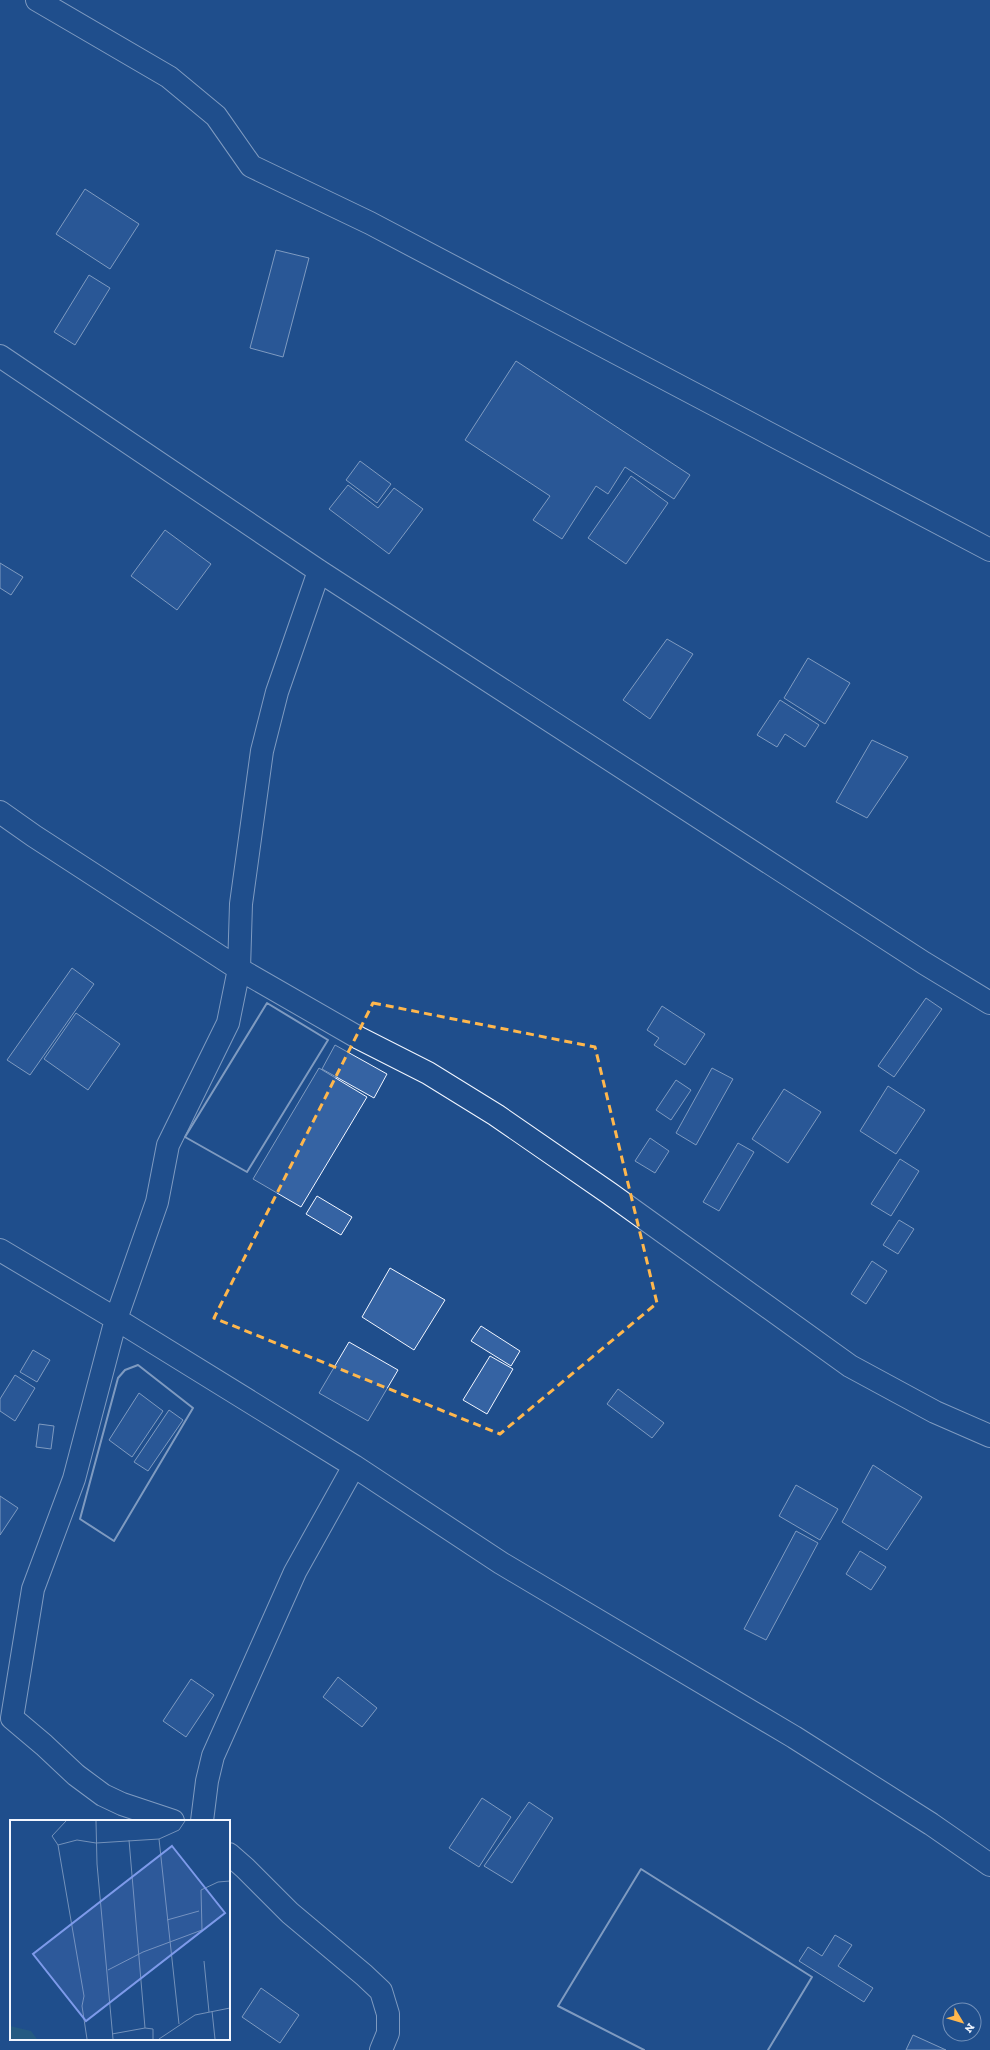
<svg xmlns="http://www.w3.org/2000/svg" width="990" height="2050" viewBox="0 0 990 2050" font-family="'Zilla Slab',serif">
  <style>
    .building { fill: #3563a3; stroke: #f2f6ff }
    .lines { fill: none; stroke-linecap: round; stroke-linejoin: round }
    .street-casing { stroke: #f2f6ff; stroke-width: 24 }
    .street { stroke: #1f4e8c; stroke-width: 22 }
    .wall { stroke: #f2f6ff; stroke-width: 2 }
    .marked { fill: none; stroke: #ffb74d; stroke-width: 3; stroke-dasharray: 8 5; stroke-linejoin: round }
    .inset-road { fill: none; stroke: #7391ba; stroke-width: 1 }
    .view { fill: #7d9aea; fill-opacity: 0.15; stroke: #7d9aea; stroke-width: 2 }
    .inset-edge { fill: none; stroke: #f2f6ff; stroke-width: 2 }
  </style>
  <rect width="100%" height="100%" fill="#1f4e8c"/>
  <path class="building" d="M85 189 139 224 110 269 56 234Z
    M276 250 309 258 283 357 250 348Z
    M89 275 110 288 75 345 54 332Z
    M516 361 690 475 674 499 625 467 608 494 596 486 562 539 533 520 550 496 465 440Z
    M360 461 391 484 377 503 346 480Z
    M631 476 668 503 626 564 588 538Z
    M348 485 378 508 394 488 423 509 389 554 329 509Z
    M165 530 211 564 177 610 131 576Z
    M0 563 23 577 11 595 0 588Z
    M667 639 693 654 650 719 623 700Z
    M808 658 850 683 825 724 784 698Z
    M780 700 819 725 805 747 785 734 777 747 757 735Z
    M872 740 908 757 867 818 836 802Z
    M72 968 94 984 30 1075 7 1060Z
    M926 998 942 1009 894 1077 878 1066Z
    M662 1006 705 1034 685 1065 654 1045 659 1038 647 1030Z
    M76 1013 120 1044 88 1090 44 1059Z
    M335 1045 387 1074 374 1098 322 1069Z
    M319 1068 367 1097 301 1207 253 1179Z
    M712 1068 733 1079 696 1145 676 1133Z
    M676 1080 691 1090 671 1120 656 1110Z
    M888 1086 925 1110 896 1154 860 1131Z
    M784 1089 821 1112 788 1163 752 1139Z
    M650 1138 669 1151 655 1173 635 1161Z
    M738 1143 754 1152 719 1211 703 1202Z
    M900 1159 919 1171 891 1216 871 1204Z
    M317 1196 352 1217 341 1235 306 1214Z
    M899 1220 914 1229 898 1254 883 1245Z
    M872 1261 887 1271 866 1304 851 1294Z
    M390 1268 445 1300 414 1350 362 1317Z
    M481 1326 520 1351 511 1366 471 1341Z
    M349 1342 398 1370 368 1421 319 1393Z
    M33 1350 50 1360 37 1382 20 1372Z
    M490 1356 513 1369 487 1414 463 1400Z
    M15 1375 35 1388 15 1421 0 1411V1399Z
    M618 1389 664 1423 652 1438 607 1404Z
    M139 1393 163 1411 132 1457 109 1440Z
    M169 1410 183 1420 148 1471 134 1462Z
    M39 1424 54 1426 51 1449 36 1447Z
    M873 1465 922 1497 887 1550 842 1522Z
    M796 1485 838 1509 820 1540 779 1516Z
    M0 1496 18 1508 0 1535Z
    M796 1531 818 1543 766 1640 744 1629Z
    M860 1551 886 1567 871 1590 846 1574Z
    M338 1677 377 1708 362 1727 323 1697Z
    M191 1679 214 1695 186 1737 163 1721Z
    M482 1798 511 1817 479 1867 449 1848Z
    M529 1802 553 1818 512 1883 484 1866Z
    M835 1935 852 1945 838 1966 873 1988 864 2002 799 1961 808 1947 822 1956Z
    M261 1988 299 2015 280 2043 242 2017Z
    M913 2035 946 2050H906Z"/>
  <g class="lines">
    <g class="street-casing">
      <path id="street" d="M37 0 169 77 216 116 251 166 370 223 990 550
        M0 356 319 571 924 963 990 1003
        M0 812 34 836 239 969 359 1038 428 1073 496 1115 609 1193 850 1366 935 1412 990 1436
        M0 1250 116 1319 354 1466 501 1563 794 1737 931 1824 990 1865
        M173 1821 122 1804 103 1795 76 1775 44 1745 12 1718 33 1589 74 1479 116 1319 157 1202 168 1145 228 1023 239 969 241 904 262 751 277 692 319 571
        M202 1821 207 1781 213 1756 295 1572 354 1466
        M229 1854 245 1868 290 1913 364 1975 381 1991 388 2014V2033L381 2050"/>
    </g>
    <use href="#street" class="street"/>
    <path class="wall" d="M267 1003 328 1040 247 1172 185 1137Z
      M138 1365 193 1408 114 1541 80 1519 118 1378 125 1370Z
      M644 2050 558 2006 641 1869 812 1977 768 2050"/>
  </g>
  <path d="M0 0H990V2050H0ZM373 1003 595 1047 657 1303 500 1434 214 1318Z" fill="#1f4e8c" fill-opacity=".55" fill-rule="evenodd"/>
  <path class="marked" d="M373 1003 595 1047 657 1303 500 1434 214 1318Z"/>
  <g transform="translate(10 1820)">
    <rect width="220" height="220" fill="#1f4e8c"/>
    <path d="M0 206 21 211 27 219H0Z" fill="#245a82"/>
    <path class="inset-road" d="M56 1 42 16 48 25 74 176 72 186 77 219M86 1 87 44 103 219M119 20 135 208 143 209V219M48 25 67 20 86 23 149 19M157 100 189 91M194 141 199 192M98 150 133 132 192 110 191 70 208 62 220 61M202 191 205 219M169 204 149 19 169 10 175 1M102 214 135 208M149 219 185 195 220 188"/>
    <path class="view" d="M162 26 215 93 76 201 23 134Z"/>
    <rect width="220" height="220" class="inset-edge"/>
  </g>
  <g transform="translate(962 2022) rotate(128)"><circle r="19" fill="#1f4e8c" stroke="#7391ba"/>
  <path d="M0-3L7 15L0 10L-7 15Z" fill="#ffb74d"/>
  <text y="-6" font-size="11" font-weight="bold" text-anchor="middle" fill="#f2f6ff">N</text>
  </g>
</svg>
